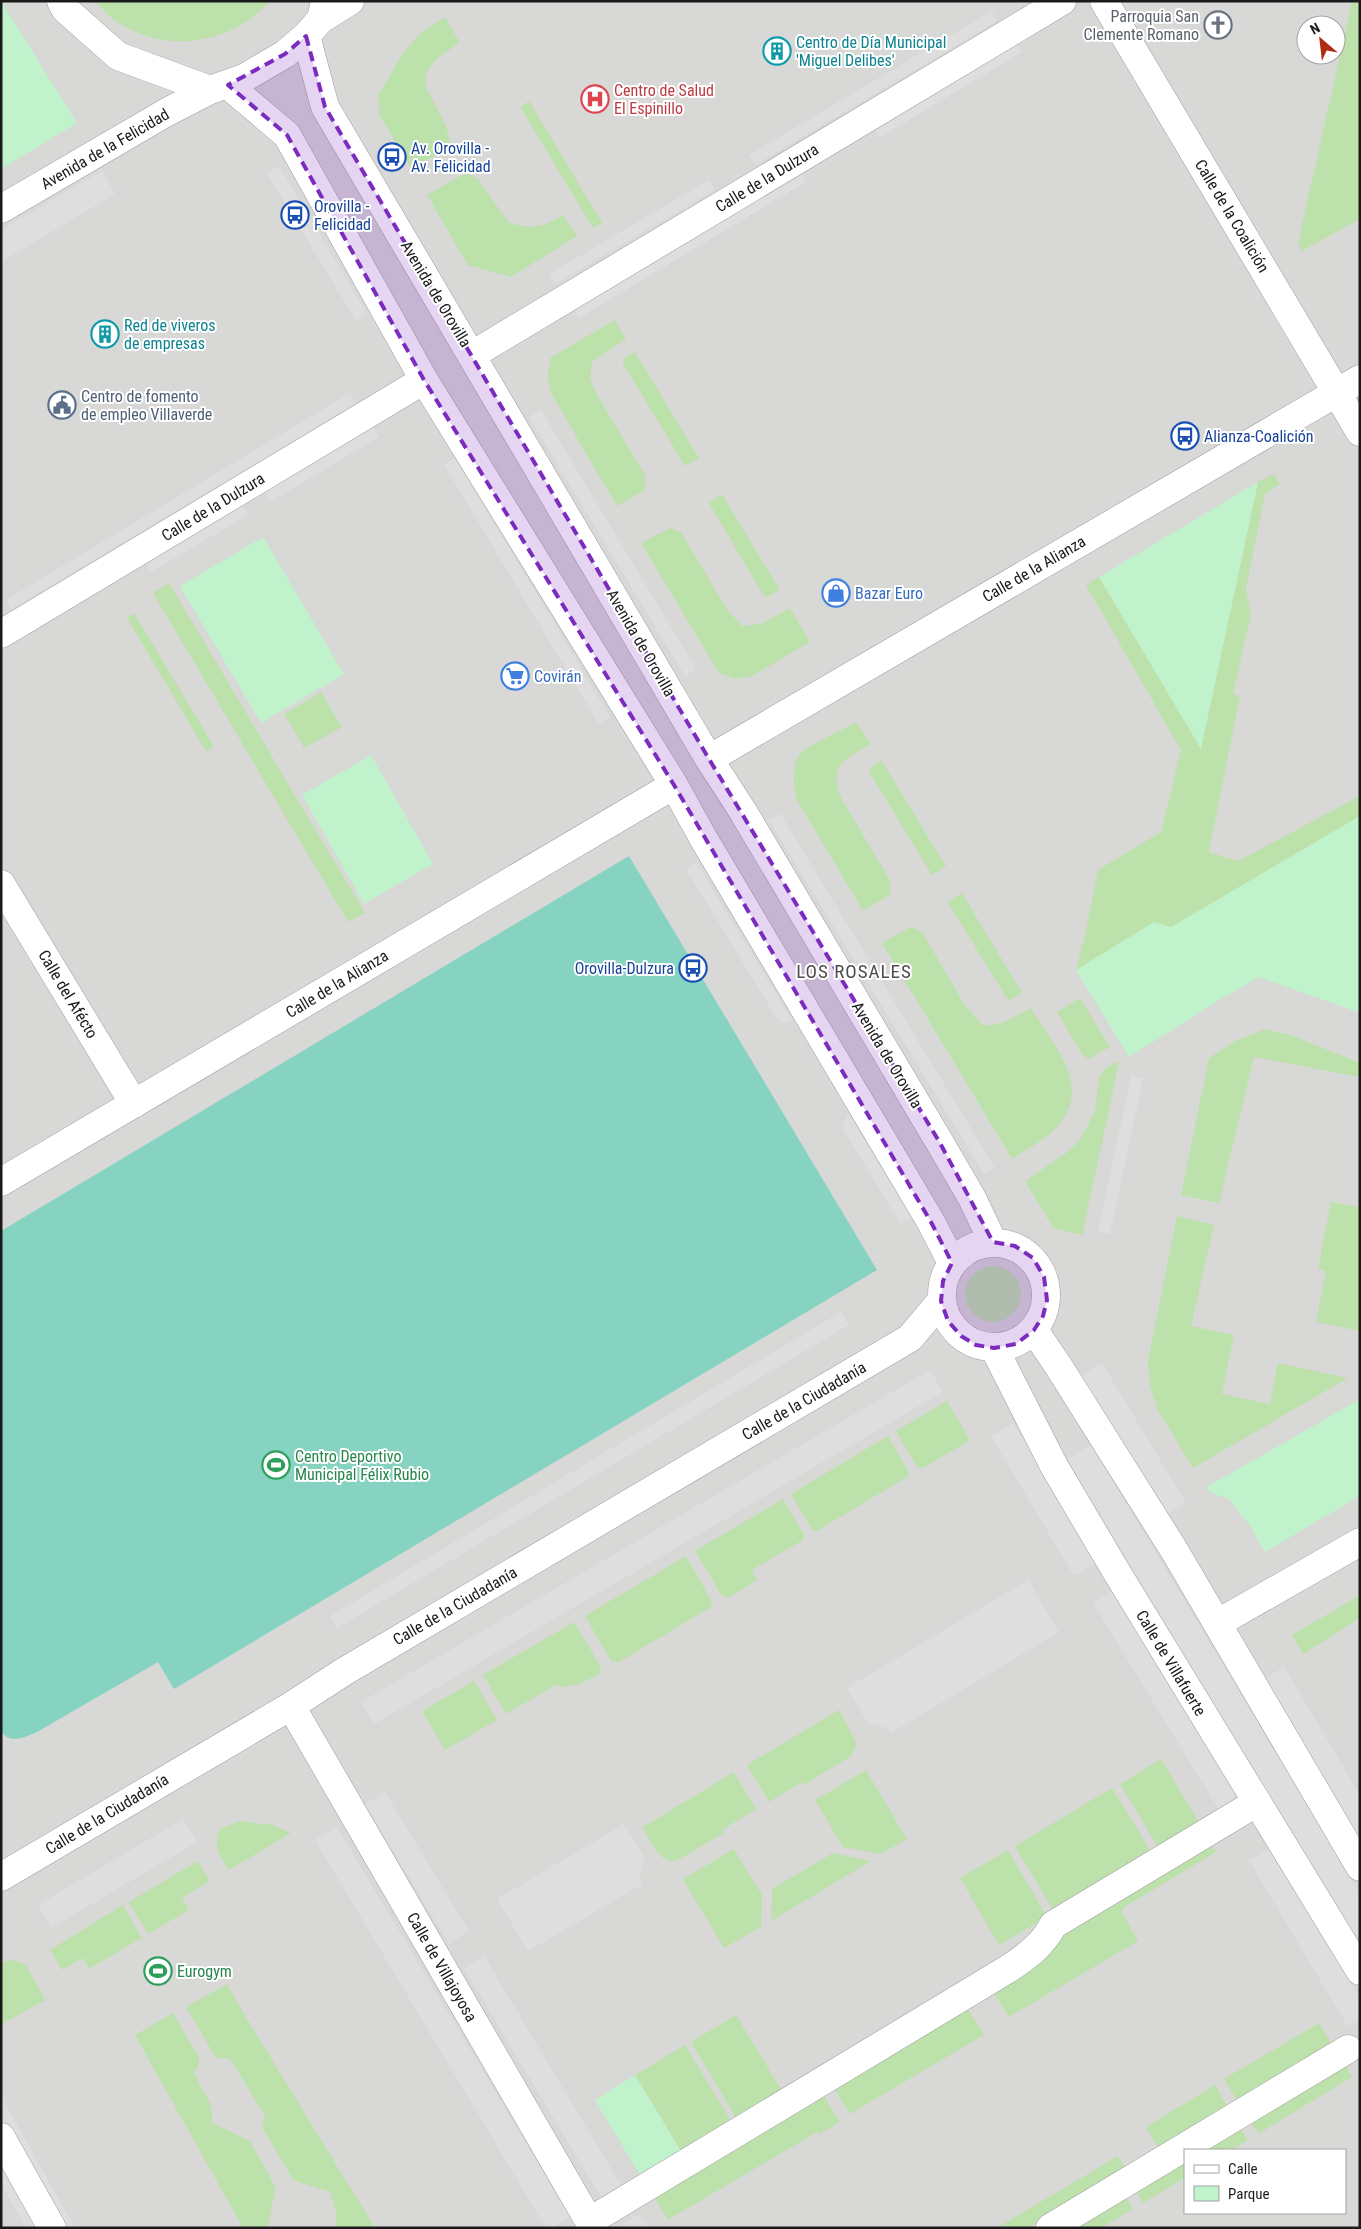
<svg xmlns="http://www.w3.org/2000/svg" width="1361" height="2229" viewBox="0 0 1361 2229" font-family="'Roboto Condensed',sans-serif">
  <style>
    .residential { fill: #d8d8d7; fill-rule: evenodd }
    .grass { fill: #bde1ab }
    .park { fill: #c0f2cc }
    .pitch { fill: #86d3c1 }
    .parking { fill: #dedede }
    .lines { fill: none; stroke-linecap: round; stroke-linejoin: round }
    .minor-casing { stroke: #9e9e9e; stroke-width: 29 }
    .minor { stroke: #fff; stroke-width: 28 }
    .marked { fill: #7b2cbf; fill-opacity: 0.2; stroke: #7b2cbf; stroke-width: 4; stroke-dasharray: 10 6; stroke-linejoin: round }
    .labels { text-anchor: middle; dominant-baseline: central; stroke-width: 4; stroke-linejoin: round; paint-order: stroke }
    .worship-label { font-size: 16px; fill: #5b616d; stroke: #fff; text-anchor: end }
    .culture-label { font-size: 16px; fill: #0d838f; stroke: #fff; text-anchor: start }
    .health-label { font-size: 16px; fill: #be3a42; stroke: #fff; text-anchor: start }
    .transit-label { font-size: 16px; fill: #164399; stroke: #fff; text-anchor: start }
    .street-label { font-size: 16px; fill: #1a1a1a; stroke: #fff }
    .service-label { font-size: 16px; fill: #4e5e75; stroke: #fff; text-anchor: start }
    .shop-label { font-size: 16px; fill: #366cbe; stroke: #fff; text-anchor: start }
    .leisure-label { font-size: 16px; fill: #27864d; stroke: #fff; text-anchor: start }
    .quarter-label { font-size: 19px; letter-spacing: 1px; fill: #4d4d4d; stroke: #fff }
  </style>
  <rect width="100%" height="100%" fill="#ebe9e1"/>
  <path class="residential" d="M1 1H1360V2228H1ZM1306 25H1336V55H1306ZM1185 2150H1345V2213H1185Z"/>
  <path class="grass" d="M95 1H270C232 44 166 55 117 22 109 17 102 8 95 1Z
    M1352 1H1360V219L1302 251 1298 243Z
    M445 17 460 43C396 81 439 91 450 140L446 149 412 169 380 116 378 96 404 51 422 32Z
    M529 101 602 223 593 228 520 107Z
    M468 174 478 179 509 223C532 229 542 228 563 215L577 236 511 277 468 265 427 195 458 177Z
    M615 320 626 339 592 362 590 378 595 391 645 475V490L617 506 552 395 547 379 551 357Z
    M635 352 699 458 685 466 623 363V359Z
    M1274 474 1280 484 1265 494 1246 588 1251 615 1233 694 1240 696 1209 852 1238 861 1360 796V816L1083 980 1076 970 1086 930 1098 870 1161 832 1181 750 1086 585 1099 577 1201 748 1258 482Z
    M722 494 780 590 767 597 764 596 709 503Z
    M670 528 681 532 726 608 742 626 761 624 790 608 810 642 752 676 735 679 719 673 641 543Z
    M169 583 365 913 348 922 153 593Z
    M134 613 214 747 206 751 127 618Z
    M321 692 342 727 304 748 284 714Z
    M856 722 871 744C846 759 829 763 840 796L890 880V895L863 911 797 800C793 786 790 765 802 752 812 744 843 729 856 722Z
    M881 760 946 866 932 875 869 772 870 768Z
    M962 893 1022 993 1010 1000 1007 999 948 902Z
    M911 927 922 932 966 1007 984 1026 1002 1023 1031 1008C1056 1049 1097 1090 1051 1133 1040 1143 1025 1150 1012 1159L882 943Z
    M1080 998 1110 1047 1088 1059 1082 1054 1057 1012Z
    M1266 1029 1293 1036 1360 1063V1077L1254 1057 1219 1203 1181 1195 1209 1058 1235 1041Z
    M1117 1062 1119 1063 1082 1235 1053 1228 1025 1181 1069 1151 1081 1138 1095 1111 1099 1080 1103 1070Z
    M1331 1202 1360 1207V1331L1316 1322 1326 1271 1318 1269Z
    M1177 1216 1214 1225 1191 1326 1234 1335 1222 1394 1270 1404 1278 1363 1348 1378 1193 1468 1157 1409 1150 1386 1148 1360Z
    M965 1294a28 28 0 1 1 56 0a28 28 0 1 1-56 0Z
    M947 1401 970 1440 923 1468 917 1467 896 1431Z
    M888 1436 909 1472 907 1477 817 1531 812 1530 791 1494Z
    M783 1499 804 1534 803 1540 752 1570 757 1580 728 1598 722 1596 695 1551Z
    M686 1556 712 1602 711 1607 619 1662 611 1661 585 1616Z
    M1360 1595V1618L1303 1654 1292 1635Z
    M574 1622 601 1667 599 1674 580 1684 560 1687 558 1684 506 1714 483 1675Z
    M474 1681 497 1720 445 1750 422 1711Z
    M839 1710 855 1740 856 1746 851 1756 804 1785 802 1782 769 1802 747 1765Z
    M1161 1759 1201 1826 1160 1850 1120 1784Z
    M866 1770 907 1839 881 1854 843 1847 815 1800Z
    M734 1772 756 1809 722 1830 724 1833 676 1861C658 1863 650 1840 643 1827Z
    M1112 1788 1153 1855 1055 1913 1015 1846Z
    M240 1821 273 1825 291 1833 229 1870C220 1856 212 1846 220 1829Z
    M1211 1844 1216 1852 1123 1908 1122 1913 1138 1941 1009 2017 994 1993C1022 1976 1052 1961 1066 1931Z
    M734 1849 762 1895 761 1927 724 1948 683 1879Z
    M1008 1850 1047 1917 999 1945 960 1878Z
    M833 1853 871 1861 771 1921 772 1889Z
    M198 1861 210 1881 182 1898 189 1910 148 1934 129 1902Z
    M123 1905 142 1938 89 1969 83 1958 62 1970 50 1950Z
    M14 1960 26 1965 45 2000 1 2025V1962Z
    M227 1984 244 2014 375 2228H336V2211L330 2192 293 2180 262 2127 265 2116 230 2059 216 2058 186 2007Z
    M967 2008 984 2035 850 2114 834 2088Z
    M173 2013 198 2056 199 2065 194 2073 211 2105 212 2123 250 2141 276 2188 267 2228H243L135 2035Z
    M736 2015 782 2091 736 2118 691 2042Z
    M1319 2023 1332 2045 1238 2102 1224 2079Z
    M685 2045 731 2121 681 2151 635 2075Z
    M1345 2065 1352 2077 1258 2134 1251 2122Z
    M1215 2085 1228 2108 1159 2149 1146 2127Z
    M823 2095 839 2122 819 2134 817 2132 668 2220 654 2196Z
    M1240 2128 1248 2140 1231 2150H1203Z
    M1118 2156 1126 2169 1028 2228 1000 2226Z
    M1185 2161V2178L1143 2203 1136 2191Z
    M1125 2196 1133 2209 1101 2228H1073Z"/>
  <path class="park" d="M1 1 77 123 1 169Z
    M1258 482 1201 749 1099 577Z
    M263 537 344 674 261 723 180 586Z
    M371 755 433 864 364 904 302 795Z
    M1360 816V1013L1259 977 1221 999 1129 1057 1076 970 1154 922 1171 927Z
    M1360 1399V1496L1265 1552 1250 1526 1229 1499 1212 1493 1205 1488Z
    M635 2075 681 2151 640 2175 595 2100Z"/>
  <path class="pitch" d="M629 856 877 1270 174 1689 158 1662 37 1732C25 1737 10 1745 1 1731V1231Z"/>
  <path class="parking" d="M992 11 997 21 755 165 749 155Z
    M1016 43 1022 52 879 138 874 129Z
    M279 166 367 314 356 321 267 173Z
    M102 171 115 194 1 262V230Z
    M801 172 806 182 579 318 574 308Z
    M709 180 714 190 555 284 549 274Z
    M350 393 356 403 11 609 6 600Z
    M541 410 696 669 685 676 529 417Z
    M373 427 379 437 270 502 265 492Z
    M455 458 610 717 599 724 444 465Z
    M242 505 248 515 151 572 146 563Z
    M780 813 995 1168 984 1174 769 820Z
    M696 862 793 1022H779L686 869Z
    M1131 1076 1143 1078 1110 1234 1098 1232Z
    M848 1113 911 1217 900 1223 842 1127Z
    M841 1312 849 1325 337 1628 330 1616Z
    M1102 1363 1186 1503 1164 1516 1081 1376Z
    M930 1370 943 1392 374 1724 361 1702Z
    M1013 1423 1096 1563 1074 1576 991 1436Z
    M1091 1445 1360 1894V1950L1067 1459Z
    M1028 1580 1059 1632 891 1733 887 1728 867 1722 847 1688Z
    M1112 1591 1239 1798 1219 1810 1093 1603Z
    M1284 1667 1360 1795V1844L1262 1680Z
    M385 1792 469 1931 449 1944 365 1804Z
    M183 1819 197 1842 51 1928 38 1905Z
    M624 1824 644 1857 640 1878 643 1884 528 1951 497 1899Z
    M337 1827 570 2217 551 2228H546L315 1840Z
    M1271 1848 1360 1998V2020L1348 2027 1249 1860Z
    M484 1956 621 2185 601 2197 464 1968Z
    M1 2096 75 2228H61L1 2120Z
    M1 2160 39 2228H26L1 2184Z
    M639 2214 648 2228H617Z"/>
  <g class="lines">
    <g class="minor-casing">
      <path id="minor" d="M61 1 65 9 118 56 210 90
        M1104 1 1360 432
        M321 19 350 1
        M306 36 325 107 709 759 742 810 940 1143 972 1198 993 1242
        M228 85 287 135 424 380 674 785 702 836 931 1222 952 1263
        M1 209 167 112 210 90 244 78 285 54 306 36 321 19 325 1
        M472 355 1062 1
        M1 634 424 380
        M709 759 1360 379
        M1 884 134 1104
        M1 1182 674 785
        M942 1295a52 52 0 1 1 104 0a52 52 0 1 1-104 0Z
        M1034 1330 1059 1367 1174 1550 1360 1867
        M994 1348 1054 1466 1116 1571 1360 1971
        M1218 1623 1360 1542
        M291 1706 593 2228
        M1 1877 291 1706 345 1671 910 1338 941 1301
        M1 2137 52 2228
        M590 2221 1008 1969C1026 1957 1043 1945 1053 1925L1256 1803
        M1050 2228 1348 2049"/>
    </g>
    <use href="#minor" class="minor"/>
  </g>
  <path class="marked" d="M306 36 325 107 709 759 940 1143 993 1242 1015 1246 1033 1258 1044 1277 1047 1300 1043 1316 1034 1330 1016 1344 994 1348 976 1345 961 1336 948 1321 941 1301 943 1281 952 1263 931 1222 674 785 424 380 287 135 228 85 285 54Z"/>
  <defs>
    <g id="church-ring" transform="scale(1.4375)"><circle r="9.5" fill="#fff" stroke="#6b7280" stroke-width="1.5"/><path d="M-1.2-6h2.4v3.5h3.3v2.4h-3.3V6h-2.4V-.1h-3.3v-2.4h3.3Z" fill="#6b7280"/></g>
    <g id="building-ring" transform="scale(1.4375)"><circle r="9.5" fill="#fff" stroke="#0f9aa8" stroke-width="1.5"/><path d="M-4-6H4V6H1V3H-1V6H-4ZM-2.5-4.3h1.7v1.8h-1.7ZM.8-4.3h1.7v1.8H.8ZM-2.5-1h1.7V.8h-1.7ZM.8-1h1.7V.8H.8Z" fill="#0f9aa8"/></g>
    <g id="hospital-ring" transform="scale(1.4375)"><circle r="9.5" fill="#fff" stroke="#e0444e" stroke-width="1.5"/><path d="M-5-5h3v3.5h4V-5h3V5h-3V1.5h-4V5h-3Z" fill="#e0444e"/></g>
    <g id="bus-ring" transform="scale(1.4375)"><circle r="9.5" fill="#fff" stroke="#1a4fb4" stroke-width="1.5"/><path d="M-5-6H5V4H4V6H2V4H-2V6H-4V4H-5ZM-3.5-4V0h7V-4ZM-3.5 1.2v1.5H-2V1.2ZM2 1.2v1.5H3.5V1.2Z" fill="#1a4fb4"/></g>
    <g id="civic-ring" transform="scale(1.4375)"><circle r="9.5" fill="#fff" stroke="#5c6f8a" stroke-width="1.5"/><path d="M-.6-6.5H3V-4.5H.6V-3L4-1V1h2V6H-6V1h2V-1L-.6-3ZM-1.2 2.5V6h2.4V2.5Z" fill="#5c6f8a"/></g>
    <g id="shop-ring" transform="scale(1.4375)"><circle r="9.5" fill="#fff" stroke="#3f7fe0" stroke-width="1.5"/><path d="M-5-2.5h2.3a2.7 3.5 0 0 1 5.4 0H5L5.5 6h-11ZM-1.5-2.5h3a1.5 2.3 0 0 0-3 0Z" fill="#3f7fe0"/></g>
    <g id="supermarket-ring" transform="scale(1.4375)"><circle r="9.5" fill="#fff" stroke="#3f7fe0" stroke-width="1.5"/><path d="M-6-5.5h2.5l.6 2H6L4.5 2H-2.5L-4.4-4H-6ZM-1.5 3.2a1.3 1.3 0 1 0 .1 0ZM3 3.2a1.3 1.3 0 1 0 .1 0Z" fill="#3f7fe0"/></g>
    <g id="stadium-ring" transform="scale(1.4375)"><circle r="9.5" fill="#fff" stroke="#2e9e5b" stroke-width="1.5"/><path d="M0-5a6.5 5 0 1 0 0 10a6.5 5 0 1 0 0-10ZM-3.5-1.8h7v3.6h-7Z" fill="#2e9e5b"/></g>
  </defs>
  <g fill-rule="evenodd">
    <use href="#church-ring" x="1218" y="25"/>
    <use href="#building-ring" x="777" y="51"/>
    <use href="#hospital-ring" x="595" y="99"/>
    <use href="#bus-ring" x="392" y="157"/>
    <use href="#bus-ring" x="295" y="215"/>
    <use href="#building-ring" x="105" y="334"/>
    <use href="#civic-ring" x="62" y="405"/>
    <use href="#bus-ring" x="1185" y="436"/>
    <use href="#shop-ring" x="836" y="593"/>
    <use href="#supermarket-ring" x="515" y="676"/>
    <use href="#bus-ring" x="693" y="968"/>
    <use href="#stadium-ring" x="276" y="1465"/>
    <use href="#stadium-ring" x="158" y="1971"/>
  </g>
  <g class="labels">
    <g class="worship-label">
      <text x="1199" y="16">Parroquia San<tspan x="1199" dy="18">Clemente Romano</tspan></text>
    </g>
    <g class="culture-label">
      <text x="796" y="42">Centro de Día Municipal<tspan x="796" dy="18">'Miguel Delibes'</tspan></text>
      <text x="124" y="325">Red de viveros<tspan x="124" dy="18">de empresas</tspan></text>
    </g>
    <g class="health-label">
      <text x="614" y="90">Centro de Salud<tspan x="614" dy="18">El Espinillo</tspan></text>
    </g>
    <g class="transit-label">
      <text x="411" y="148">Av. Orovilla -<tspan x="411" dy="18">Av. Felicidad</tspan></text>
      <text x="314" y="206">Orovilla -<tspan x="314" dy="18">Felicidad</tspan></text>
      <text x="1204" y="436">Alianza-Coalición</text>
      <text x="674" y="968" text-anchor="end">Orovilla-Dulzura</text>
    </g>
    <g class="street-label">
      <text transform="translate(105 149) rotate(-30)">Avenida de la Felicidad</text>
      <text transform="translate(767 178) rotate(-31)">Calle de la Dulzura</text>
      <text transform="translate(1232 216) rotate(59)">Calle de la Coalición</text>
      <text transform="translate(436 294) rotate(59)">Avenida de Orovilla</text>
      <text transform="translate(213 507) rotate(-31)">Calle de la Dulzura</text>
      <text transform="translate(1034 569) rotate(-30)">Calle de la Alianza</text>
      <text transform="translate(641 643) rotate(60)">Avenida de Orovilla</text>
      <text transform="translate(337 984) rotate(-31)">Calle de la Alianza</text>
      <text transform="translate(68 994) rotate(59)">Calle del Afécto</text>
      <text transform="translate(887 1055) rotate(59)">Avenida de Orovilla</text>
      <text transform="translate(804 1401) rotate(-30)">Calle de la Ciudadanía</text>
      <text transform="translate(455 1606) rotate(-30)">Calle de la Ciudadanía</text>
      <text transform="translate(1171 1663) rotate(59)">Calle de Villafuerte</text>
      <text transform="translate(107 1814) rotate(-31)">Calle de la Ciudadanía</text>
      <text transform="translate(442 1967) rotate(60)">Calle de Villajoyosa</text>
    </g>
    <g class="service-label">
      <text x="81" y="396">Centro de fomento<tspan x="81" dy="18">de empleo Villaverde</tspan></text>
    </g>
    <g class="shop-label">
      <text x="855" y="593">Bazar Euro</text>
      <text x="534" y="676">Covirán</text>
    </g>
    <g class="leisure-label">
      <text x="295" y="1456">Centro Deportivo<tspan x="295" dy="18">Municipal Félix Rubio</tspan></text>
      <text x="177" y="1971">Eurogym</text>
    </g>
    <g class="quarter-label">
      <text x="854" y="971">LOS ROSALES</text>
    </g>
  </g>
  <rect width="1361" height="2229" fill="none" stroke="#1a1a1a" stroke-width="5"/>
  <rect x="1184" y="2149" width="162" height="65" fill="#ffffff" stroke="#a3a3a3"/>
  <rect x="1194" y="2165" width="25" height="8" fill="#ffffff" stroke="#a3a3a3"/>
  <text x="1228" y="2174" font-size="15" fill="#1a1a1a">Calle</text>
  <rect x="1194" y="2186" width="25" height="15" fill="#c0f2cc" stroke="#a3a3a3"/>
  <text x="1228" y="2199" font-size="15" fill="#1a1a1a">Parque</text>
  <g transform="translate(1321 40) rotate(332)"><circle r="24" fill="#ffffff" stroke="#a3a3a3"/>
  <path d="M0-4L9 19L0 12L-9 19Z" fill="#b12b14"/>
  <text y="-8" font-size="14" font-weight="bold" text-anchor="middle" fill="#1a1a1a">N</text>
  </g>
</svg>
